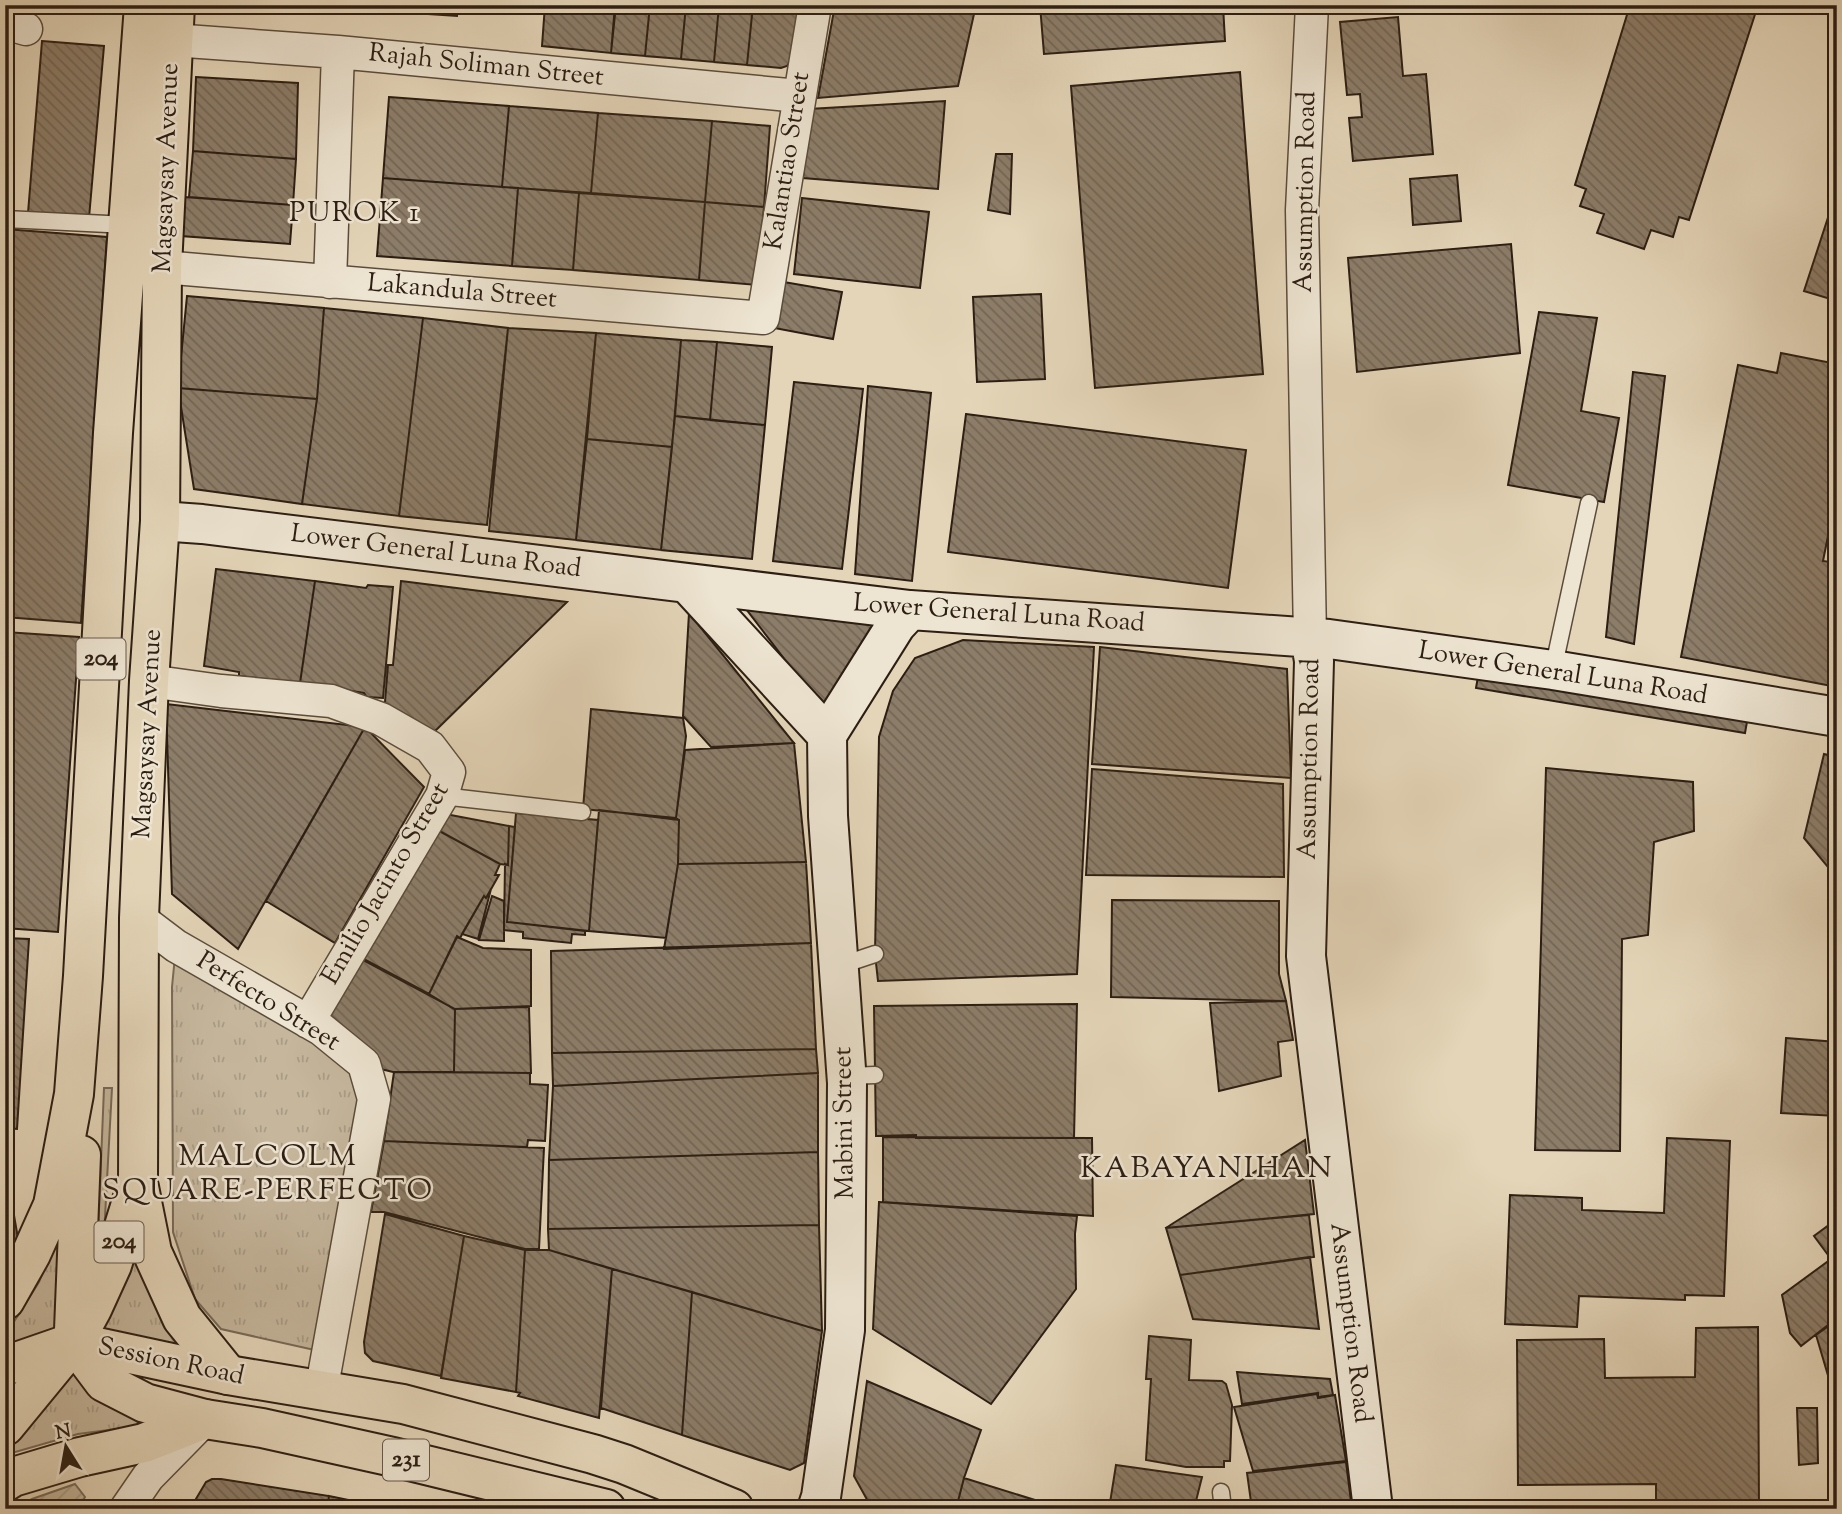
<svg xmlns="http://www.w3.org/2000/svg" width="1842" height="1514" viewBox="0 0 1842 1514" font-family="'Sorts Mill Goudy',serif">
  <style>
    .grass { fill: url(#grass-tufts); stroke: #786a58; stroke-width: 2 }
    .garden { fill: url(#garden-furrows); stroke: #786a58; stroke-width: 2 }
    .building { fill: url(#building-back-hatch); stroke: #2c1e13; stroke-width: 2 }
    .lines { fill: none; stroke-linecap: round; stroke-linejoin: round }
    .lane-casing { stroke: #5a4c3c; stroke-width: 19 }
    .street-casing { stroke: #5a4c3c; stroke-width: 35 }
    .secondary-casing { stroke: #2c1e13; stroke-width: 42 }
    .primary-casing { stroke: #2c1e13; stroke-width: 42 }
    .highway-casing { stroke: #2c1e13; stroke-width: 42 }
    .lane { stroke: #ede4d1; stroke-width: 16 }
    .street { stroke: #ede4d1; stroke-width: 32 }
    .secondary { stroke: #ede4d1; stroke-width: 38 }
    .primary { stroke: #e4d5b8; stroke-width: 38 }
    .highway { stroke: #e4d5b8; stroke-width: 38 }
    .labels { text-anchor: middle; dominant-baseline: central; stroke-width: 5; stroke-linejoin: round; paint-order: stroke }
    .shield { fill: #ede4d1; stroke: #66594c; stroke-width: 2 }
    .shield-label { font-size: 24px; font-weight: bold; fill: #2c1e13 }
    .street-label { font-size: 26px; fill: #2c1e13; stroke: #ede4d1 }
    .neighbourhood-label { font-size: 28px; letter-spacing: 2px; fill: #2c1e13; stroke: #ede4d1 }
    .quarter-label { font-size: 30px; letter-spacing: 2px; fill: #2c1e13; stroke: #ede4d1 }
  </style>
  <defs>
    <pattern id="grass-tufts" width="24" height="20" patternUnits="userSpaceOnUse" patternTransform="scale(1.75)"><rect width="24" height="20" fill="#c5b69c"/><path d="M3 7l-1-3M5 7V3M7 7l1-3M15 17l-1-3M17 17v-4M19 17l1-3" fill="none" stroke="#a99c86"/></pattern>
    <pattern id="garden-furrows" width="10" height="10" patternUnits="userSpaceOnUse" patternTransform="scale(1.75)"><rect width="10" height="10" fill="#c5b69c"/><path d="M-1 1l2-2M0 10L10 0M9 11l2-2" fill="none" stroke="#a99c86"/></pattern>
    <pattern id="building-back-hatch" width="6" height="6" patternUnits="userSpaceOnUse" patternTransform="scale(1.75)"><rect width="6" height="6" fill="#8c7d69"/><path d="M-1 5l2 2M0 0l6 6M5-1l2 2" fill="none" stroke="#736655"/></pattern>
  </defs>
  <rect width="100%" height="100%" fill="#e4d5b8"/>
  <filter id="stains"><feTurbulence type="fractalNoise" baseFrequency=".00286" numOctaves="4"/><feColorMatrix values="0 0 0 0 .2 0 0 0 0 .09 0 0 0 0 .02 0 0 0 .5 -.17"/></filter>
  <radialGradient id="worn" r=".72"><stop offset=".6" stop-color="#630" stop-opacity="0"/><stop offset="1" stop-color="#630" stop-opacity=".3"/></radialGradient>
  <path class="grass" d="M176 946 364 1064 328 1353 221 1329 195 1299 173 1232 172 987Z
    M104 1088H112L104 1235H98Z
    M65 1218 63 1321 51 1337 5 1349V1336L39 1282Z
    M136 1239 185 1352 99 1334 129 1275Z
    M72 1372H76L105 1401 137 1421 139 1426 78 1434 5 1455V1448Z"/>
  <path class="garden" d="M75 1484 85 1497 77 1509H15L32 1499Z"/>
  <path class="building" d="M41 5H113V11Z
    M291 5H458L457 16Z
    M545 5H615L611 53 542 46Z
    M616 5H650L645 56 611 53Z
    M650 5H686L681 59 645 56Z
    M686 5H719L714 62 681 59Z
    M719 5H753L747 65 714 62Z
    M753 5H799L793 59 787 66 781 68 747 65Z
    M835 5H976L958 86 818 98Z
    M1040 5H1223L1225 41 1044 54Z
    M1630 5H1758L1689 220 1679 217 1673 237 1651 230 1644 249 1597 233 1604 214 1580 206 1586 189 1575 185Z
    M1398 17 1403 76 1426 74 1433 154 1353 161 1349 118 1362 117 1360 94 1347 95 1340 22Z
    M42 41 104 46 89 218 28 213Z
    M1240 72 1263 374 1095 388 1071 86Z
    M196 77 298 83 296 159 193 151Z
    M389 97 509 106 502 187 383 178Z
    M945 101 938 189 803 178 809 109Z
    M509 106 598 113 591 193 502 187Z
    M598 113 712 121 705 202 591 193Z
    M712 121 770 126 764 207 705 202Z
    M193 151 296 159 293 205 189 197Z
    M996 154H1012L1010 214 988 210Z
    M1457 175 1461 221 1413 225 1410 179Z
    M383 178 518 188 512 266 377 256Z
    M518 188 579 193 573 270 512 266Z
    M1837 190V301L1804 291Z
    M579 193 705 202 699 280 573 270Z
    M184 197 293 205 290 244 181 236Z
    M802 198 929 212 920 288 794 274Z
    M705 202 764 207 757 285 699 280Z
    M5 229 107 237 81 623 5 617Z
    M1511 244 1520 353 1357 372 1348 258Z
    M778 281 842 292 833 339 769 327Z
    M1041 294 1045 379 977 382 973 297Z
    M187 296 324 308 317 399 178 388Z
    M324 308 423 318 399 516 302 504 317 399Z
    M1539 312 1597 318 1581 411 1619 418 1604 502 1508 485Z
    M423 318 508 328 487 525 399 516Z
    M508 328 596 333 576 540 489 531Z
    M596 333 681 340 672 447 587 439Z
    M681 340 717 342 710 420 675 416Z
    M717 342 772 347 765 425 710 420Z
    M1781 353 1837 364V491L1823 561 1837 563V687L1681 657 1738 365 1777 373Z
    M1633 372 1665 376 1634 644 1606 637Z
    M794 382 863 389 842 569 773 561Z
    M868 386 931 393 912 581 855 574Z
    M178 388 317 399 302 504 194 489Z
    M966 414 1246 450 1228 588 948 552Z
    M675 416 765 425 752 559 661 550Z
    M587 439 672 447 661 550 576 540Z
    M216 569 315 581 300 683 239 676V672L204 666Z
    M315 581 366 588 368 585 393 587 383 698 367 697 364 693 300 683Z
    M401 581 543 599 567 602 434 732 384 714 388 665H393Z
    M746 609 881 624 825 712Z
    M689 613 794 743 711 747 683 716Z
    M5 632 79 637 58 932 5 928Z
    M963 640 1094 647 1077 974 878 981 875 954 879 737 893 691 915 658Z
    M1100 647 1287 669 1291 778 1092 764Z
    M1479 671 1748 716 1745 733 1476 688Z
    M166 704 365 727 238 949 172 894Z
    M591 709 683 718 686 736 676 818 583 809Z
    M365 727 424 787 335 943 266 901Z
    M794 743 806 862 678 864 679 820 676 818 685 750Z
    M1824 754 1837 757V878L1804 838Z
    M1546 768 1693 782 1694 831 1654 842 1648 935 1622 939 1620 1151 1535 1150Z
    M1092 769 1283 784 1284 877 1086 875Z
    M599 810 679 820 678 864 666 938 589 931Z
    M440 813 509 826 508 865 500 864 432 827Z
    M516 813 598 820 589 931 507 922Z
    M509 826 515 827 507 922 585 931V935L572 934 571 943 523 938V932L504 930 505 864 508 865Z
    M432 827 500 864 495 875H499L486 898 484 896 460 938 457 936 429 994 358 956Z
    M806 862 811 943 664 949 678 864Z
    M491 889 478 939 462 934 484 896 486 898Z
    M492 896 504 901V941L479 940Z
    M1112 900 1279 901V974L1286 1001 1111 997Z
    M457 937 483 948 531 950V1006L454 1009 429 994Z
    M5 938 29 939 17 1129 5 1128Z
    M811 943 816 1049 552 1053 551 951Z
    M352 954 455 1009 454 1072H393L381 1069 325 1014Z
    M1286 1001 1293 1040 1278 1042 1281 1076 1219 1091 1210 1003Z
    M1077 1004 1074 1138H916V1135L876 1136 874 1006Z
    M529 1007 531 1073 454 1072 455 1009Z
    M1786 1038 1837 1042V1116L1781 1113Z
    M816 1049 818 1073 553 1086 552 1053Z
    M394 1072 530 1073V1084L548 1085 545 1141 528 1140 527 1147 384 1141Z
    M818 1073V1152L549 1160 553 1086Z
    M883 1137 1092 1138 1093 1216 883 1202Z
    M1667 1138 1730 1141 1724 1296 1685 1295V1300L1579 1296 1577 1327 1505 1324 1510 1195 1582 1198V1210L1664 1213Z
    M1305 1140 1314 1214 1166 1228 1172 1224Z
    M384 1141 544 1148 539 1249H525L384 1212H371Z
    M818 1152 819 1225 548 1229 549 1160Z
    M5 1189 10 1192 20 1250 5 1274Z
    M879 1202 1077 1216 1075 1234 1076 1289 991 1404 873 1329Z
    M385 1214 464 1236 441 1376 373 1361 365 1353 364 1342Z
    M1309 1215 1314 1257 1180 1275 1166 1228Z
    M1837 1219V1318L1801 1346 1790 1333 1782 1295 1831 1259 1814 1236Z
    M819 1225 822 1331 549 1250 548 1229Z
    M464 1236 525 1250 516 1392 441 1378Z
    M525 1250H549L612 1269 599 1418 518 1396 520 1393 516 1392Z
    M1310 1257 1319 1329 1193 1319 1180 1275Z
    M612 1269 692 1292 682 1435 601 1408Z
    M692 1292 822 1331 804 1463 790 1470 682 1435Z
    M1837 1320V1398L1835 1399 1816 1335Z
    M1758 1327 1759 1509H1656V1484L1518 1485 1517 1340 1604 1339 1605 1378 1695 1377 1696 1328Z
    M1149 1336 1191 1340 1189 1380 1222 1381 1226 1384 1232 1405 1230 1461H1224V1467H1186L1146 1460 1151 1379H1146Z
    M1237 1372 1330 1379 1333 1395 1318 1397V1393L1242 1404Z
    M867 1381 981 1430 964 1478 956 1509H878L870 1505 854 1476Z
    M1317 1394 1318 1398 1335 1395 1346 1461 1253 1471 1234 1407Z
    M1797 1408H1817L1818 1463 1799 1465Z
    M1346 1462 1352 1509H1252L1247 1473Z
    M1116 1465 1202 1477 1194 1509H1109Z
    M964 1478 1064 1509H956Z
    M212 1479H221L329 1496 327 1509H190L206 1482Z
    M329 1496 392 1509H327Z"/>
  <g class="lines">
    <g class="lane-casing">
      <path id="lane" d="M5 219 128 225
        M1553 670 1589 503
        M442 796 582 812
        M839 966 875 954
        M847 1076 875 1075
        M1221 1492 1223 1509"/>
    </g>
    <g class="street-casing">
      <path id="street" d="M5 23 26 29
        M172 40 338 52 799 96
        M162 267 763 318 815 5
        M330 282 338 52
        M1310 637 1302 210 1312 5
        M149 681 221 691 331 701 381 719 430 747 449 772 442 796 308 1022
        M139 918 176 946 321 1029 364 1064 374 1099 321 1392
        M126 1509 148 1477 201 1423"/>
    </g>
    <g class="secondary-casing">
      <path id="secondary" d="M160 521 202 524 910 610 1329 639 1553 670 1837 717
        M688 584 827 735
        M1310 637 1314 661 1306 956 1373 1509
        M817 1509 821 1497 845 1330 847 1083 828 816 827 735 896 625 910 610"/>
    </g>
    <g class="primary-casing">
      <path id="primary" d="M74 1342 228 1375 403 1404 593 1454 624 1464 734 1509
        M74 1342 104 1382 145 1403 205 1419 262 1428 393 1457 606 1509"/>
    </g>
    <g class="highway-casing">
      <path id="highway" d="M139 1187 152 1252 182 1318 228 1375
        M5 1300 31 1254 53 1205 74 1094 83 976 113 433 144 5
        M74 1330 81 1155
        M5 1366 74 1342
        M5 1426 74 1342 92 1309 112 1265 138 1181 139 918 149 681 160 521 162 267 175 5
        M5 1482 13 1477 80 1457 144 1443 205 1419"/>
    </g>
    <use href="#lane" class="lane"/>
    <use href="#street" class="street"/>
    <use href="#secondary" class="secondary"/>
    <use href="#primary" class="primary"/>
    <use href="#highway" class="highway"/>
  </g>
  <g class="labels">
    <g class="shield">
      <rect x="76.5" y="638.5" width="49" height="41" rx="5"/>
      <rect x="94.5" y="1221.5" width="49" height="41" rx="5"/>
      <rect x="383" y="1439.5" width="46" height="41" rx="5"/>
    </g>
    <g class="shield-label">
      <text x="101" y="659">204</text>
      <text x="119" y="1242">204</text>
      <text x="406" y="1460">231</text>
    </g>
    <g class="street-label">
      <text transform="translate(486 66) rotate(6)">Rajah Soliman Street</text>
      <text transform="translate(788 161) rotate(-81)">Kalantiao Street</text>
      <text transform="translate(167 168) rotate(-88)">Magsaysay Avenue</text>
      <text transform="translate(1306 192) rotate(-89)">Assumption Road</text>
      <text transform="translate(462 292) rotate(5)">Lakandula Street</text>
      <text transform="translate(436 552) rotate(7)">Lower General Luna Road</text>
      <text transform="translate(999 614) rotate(4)">Lower General Luna Road</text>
      <text transform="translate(1563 674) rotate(9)">Lower General Luna Road</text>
      <text transform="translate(148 734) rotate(-87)">Magsaysay Avenue</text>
      <text transform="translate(1310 759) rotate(-89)">Assumption Road</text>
      <text transform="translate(386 884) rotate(-60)">Emilio Jacinto Street</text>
      <text transform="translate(268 1002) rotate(32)">Perfecto Street</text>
      <text transform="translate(845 1123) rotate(-91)">Mabini Street</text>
      <text transform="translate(1350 1323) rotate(83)">Assumption Road</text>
      <text transform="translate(171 1362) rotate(12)">Session Road</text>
    </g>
    <g class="neighbourhood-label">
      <text x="355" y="214">PUROK 1</text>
    </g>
    <g class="quarter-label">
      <text x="268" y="1157">MALCOLM<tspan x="268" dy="34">SQUARE-PERFECTO</tspan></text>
      <text x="1207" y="1169">KABAYANIHAN</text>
    </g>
  </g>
  <rect width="1842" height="1514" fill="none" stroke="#e4d5b8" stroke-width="28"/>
  <rect x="7" y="7" width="1828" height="1500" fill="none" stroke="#2c1e13" stroke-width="3.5"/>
  <rect x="14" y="14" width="1814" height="1486" fill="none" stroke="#2c1e13" stroke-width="2"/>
  <g transform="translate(66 1447) rotate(349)" stroke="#ede4d1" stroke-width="5" paint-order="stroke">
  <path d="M0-5L12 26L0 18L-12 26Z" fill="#2c1e13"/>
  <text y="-10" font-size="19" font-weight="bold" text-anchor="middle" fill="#2c1e13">N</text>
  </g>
  <rect width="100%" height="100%" filter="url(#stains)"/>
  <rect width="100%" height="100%" fill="url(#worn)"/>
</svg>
